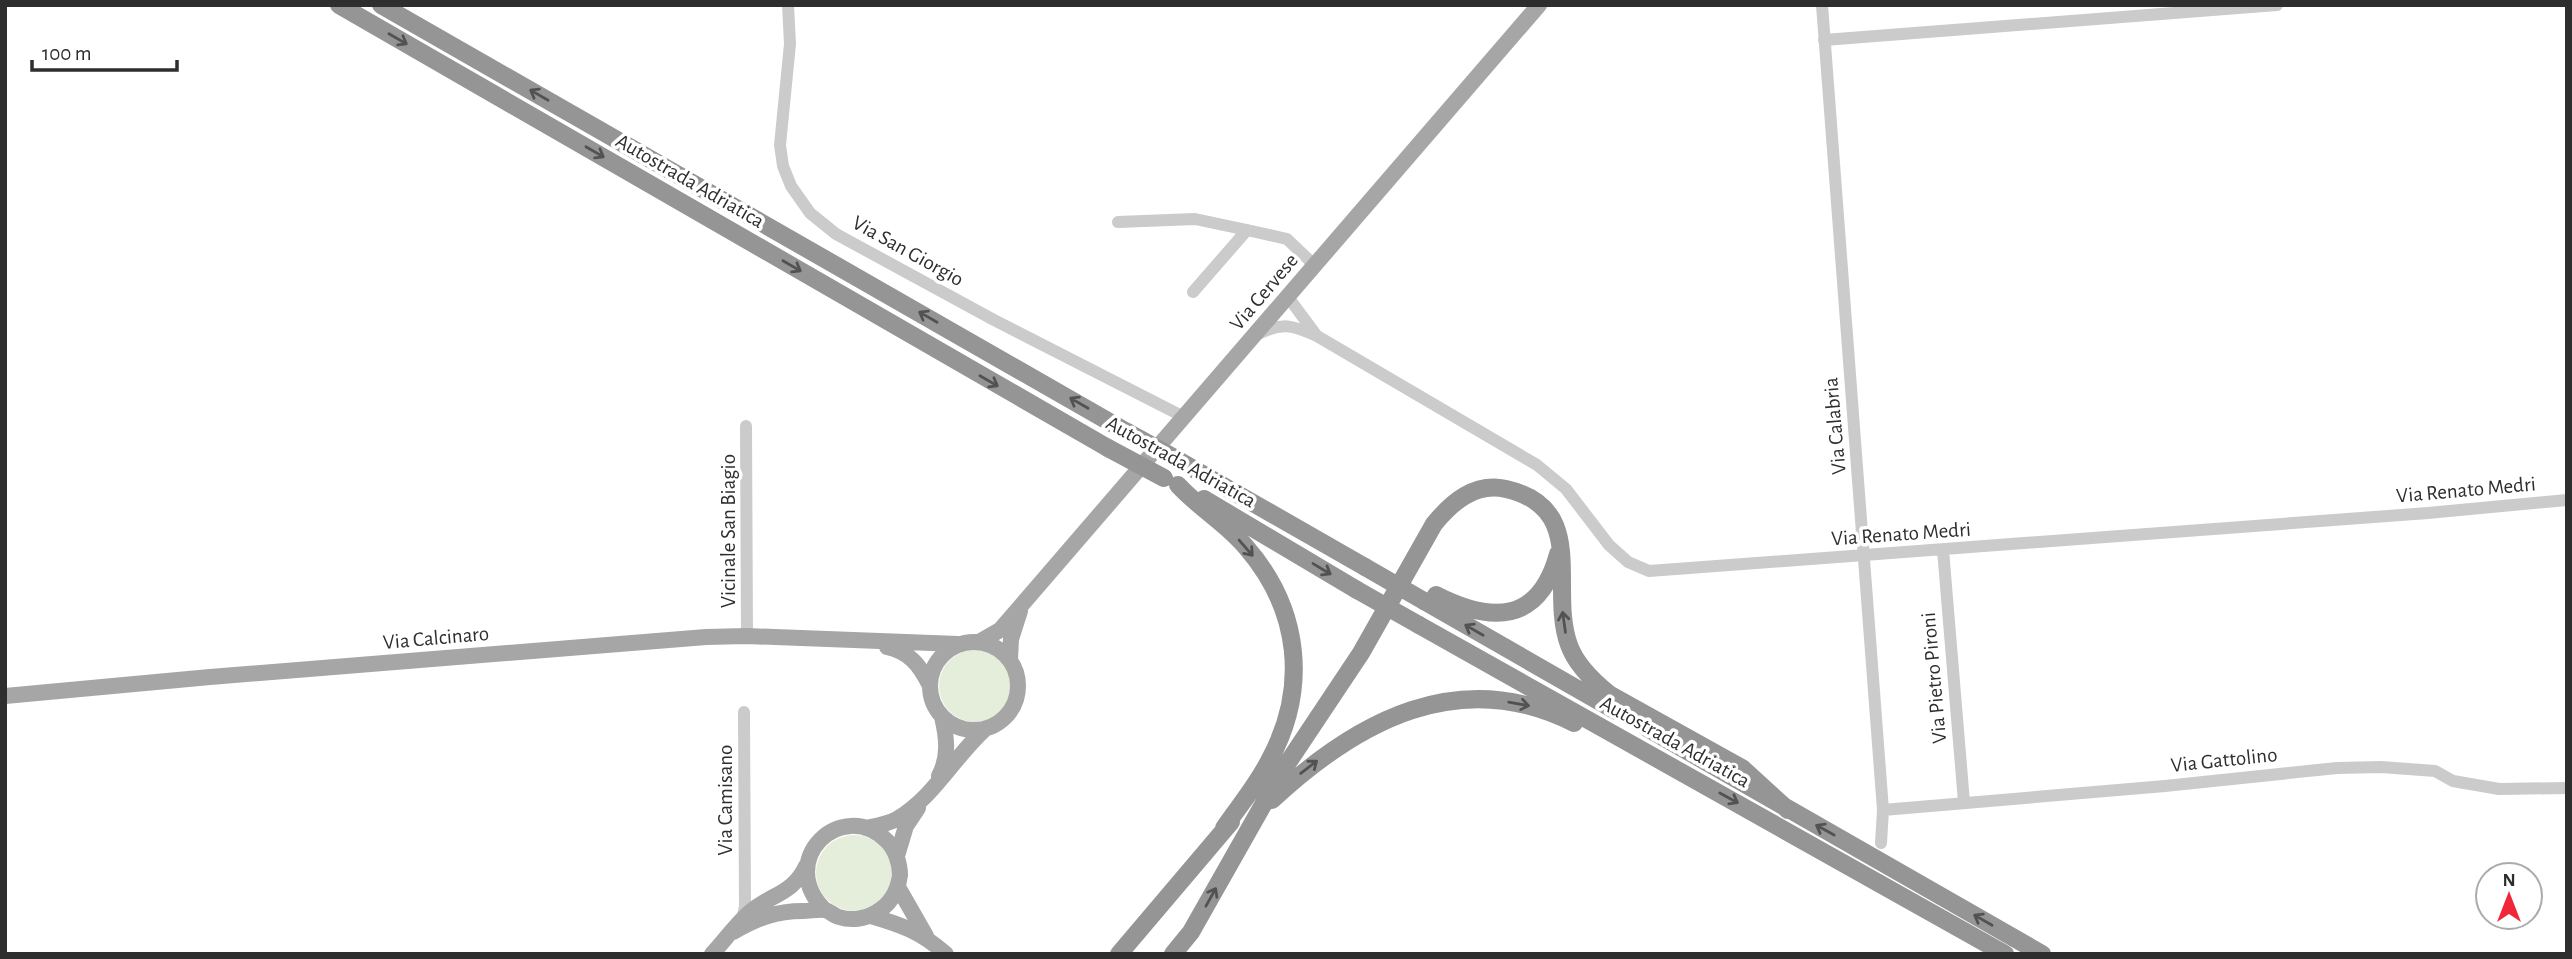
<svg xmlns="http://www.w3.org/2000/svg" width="2572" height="959" viewBox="0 0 2572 959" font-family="'Alegreya Sans',sans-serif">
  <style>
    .green { fill: #e5eddb }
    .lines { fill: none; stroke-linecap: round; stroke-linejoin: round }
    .minor { stroke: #cbcbcb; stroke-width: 12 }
    .major { stroke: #a6a6a6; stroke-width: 16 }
    .highway { stroke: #959595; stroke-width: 18 }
    .highway-bridge { stroke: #959595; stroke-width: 18 }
    .oneway { stroke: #525252 }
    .labels { text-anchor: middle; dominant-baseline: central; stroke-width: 7; stroke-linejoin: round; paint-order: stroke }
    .street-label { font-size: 21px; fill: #2e2e2e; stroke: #fff }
  </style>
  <rect width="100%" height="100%" fill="#fff"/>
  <path class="green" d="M939 686a36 36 0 1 1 72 0a36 36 0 1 1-72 0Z
    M816 873a38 38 0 1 1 76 0a38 38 0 1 1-76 0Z"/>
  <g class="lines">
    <path class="minor" d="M788 5 790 44 780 145 783 166 791 186 810 213 836 234 994 320 1184 417
      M1822 5C1840 274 1865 542 1883 810L1881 843
      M1824 40 2277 5
      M1118 222 1195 219 1247 230 1287 239 1309 260 1313 268
      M1193 292 1247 230
      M1288 297 1317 336
      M1258 334C1283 322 1292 325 1317 336L1537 465 1566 489 1609 545 1628 562 1649 571 2428 513 2567 500
      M746 426 747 636
      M1943 550 1964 802
      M1883 810 2165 786 2337 768 2381 767 2435 771 2453 781 2499 789 2567 788
      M742 920 745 906 744 712"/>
    <path class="major" d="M930 686a44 44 0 1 1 88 0a44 44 0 1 1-88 0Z
      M979 642 1000 630 1539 5
      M887 647C909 652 919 664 929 684
      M1010 659 1011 639 1020 611
      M5 696 210 677 706 637 747 636 958 644
      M939 776C949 757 947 738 942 717
      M866 828C876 826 888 824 897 819 934 797 954 757 985 729
      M897 856 906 826 918 808
      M898 887 926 936
      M871 916C902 925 921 932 946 954
      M733 932C757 918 776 911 803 911 810 911 818 909 825 910 830 911 834 916 839 917 851 921 865 919 875 913 890 905 898 891 900 875 900 863 895 849 887 841 841 796 775 861 825 910
      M712 954C725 940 736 924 750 912 771 894 793 894 806 866"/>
    <path class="highway" d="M339 5 1108 448
      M381 5 1127 432
      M1178 460 1365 567
      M1178 485C1199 508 1226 523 1246 547 1300 609 1309 688 1269 761 1257 785 1239 806 1224 828
      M1204 499 1357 590
      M1436 595C1491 623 1539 624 1558 554
      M1424 601 1616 711
      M1419 625 2005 954
      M1647 728 2042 954
      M1272 800C1357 721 1459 665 1574 723
      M1119 954 1231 822
      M1173 954 1191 932 1281 773 1361 653 1434 524C1452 502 1475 482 1506 489 1590 508 1548 588 1569 645 1576 665 1593 681 1609 694L1742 768 1788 810"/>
    <path class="highway-bridge" d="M1127 432 1178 460
      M1108 448 1164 478
      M1365 567 1424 601
      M1357 590 1419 625"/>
  </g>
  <defs><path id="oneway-shaft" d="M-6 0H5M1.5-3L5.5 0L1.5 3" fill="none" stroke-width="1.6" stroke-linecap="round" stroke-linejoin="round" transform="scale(1.75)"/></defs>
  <g class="oneway">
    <use href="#oneway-shaft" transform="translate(398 39) rotate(30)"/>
    <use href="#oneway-shaft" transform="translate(539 95) rotate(-150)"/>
    <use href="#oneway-shaft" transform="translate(595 152) rotate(30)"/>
    <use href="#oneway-shaft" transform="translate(792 266) rotate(30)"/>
    <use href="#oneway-shaft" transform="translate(928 317) rotate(-150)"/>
    <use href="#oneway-shaft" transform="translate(989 381) rotate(30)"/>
    <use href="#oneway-shaft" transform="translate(1079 403) rotate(-150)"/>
    <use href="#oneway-shaft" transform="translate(1246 548) rotate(49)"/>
    <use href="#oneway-shaft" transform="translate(1322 569) rotate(31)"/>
    <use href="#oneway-shaft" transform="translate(1564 622) rotate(-98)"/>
    <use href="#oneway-shaft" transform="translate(1474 630) rotate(-150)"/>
    <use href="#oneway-shaft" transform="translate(1519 704) rotate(10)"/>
    <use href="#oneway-shaft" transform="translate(1309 767) rotate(-38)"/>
    <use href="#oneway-shaft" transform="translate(1729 798) rotate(29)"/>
    <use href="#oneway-shaft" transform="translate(1825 830) rotate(-151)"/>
    <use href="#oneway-shaft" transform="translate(1211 897) rotate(-61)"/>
    <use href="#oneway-shaft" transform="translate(1983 920) rotate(-150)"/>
  </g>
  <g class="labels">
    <g class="street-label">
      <text transform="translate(690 181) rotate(30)">Autostrada Adriatica</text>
      <text transform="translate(908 251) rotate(29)">Via San Giorgio</text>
      <text transform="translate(1264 292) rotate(-50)">Via Cervese</text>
      <text transform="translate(1835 426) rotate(-95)">Via Calabria</text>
      <text transform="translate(1181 462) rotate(29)">Autostrada Adriatica</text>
      <text transform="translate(2466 490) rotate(-5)">Via Renato Medri</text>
      <text transform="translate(728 531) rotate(-90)">Vicinale San Biagio</text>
      <text transform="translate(1901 534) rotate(-4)">Via Renato Medri</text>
      <text transform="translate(436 638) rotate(-5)">Via Calcinaro</text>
      <text transform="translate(1934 678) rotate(-95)">Via Pietro Pironi</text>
      <text transform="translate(1675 742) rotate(29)">Autostrada Adriatica</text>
      <text transform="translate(2224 760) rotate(-6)">Via Gattolino</text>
      <text transform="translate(725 800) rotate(-90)">Via Camisano</text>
    </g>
  </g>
  <rect width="2572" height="959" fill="none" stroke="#2e2e2e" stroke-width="14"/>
  <g transform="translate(2509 896)"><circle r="33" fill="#ffffff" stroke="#ababab" stroke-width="2"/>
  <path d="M0-5L12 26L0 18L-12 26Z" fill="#ef2738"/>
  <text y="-10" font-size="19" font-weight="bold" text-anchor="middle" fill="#2e2e2e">N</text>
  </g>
  <path d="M32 60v10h145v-10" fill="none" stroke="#2e2e2e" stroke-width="3.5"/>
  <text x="42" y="60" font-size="21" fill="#2e2e2e" stroke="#ffffff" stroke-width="5" paint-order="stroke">100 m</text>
</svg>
